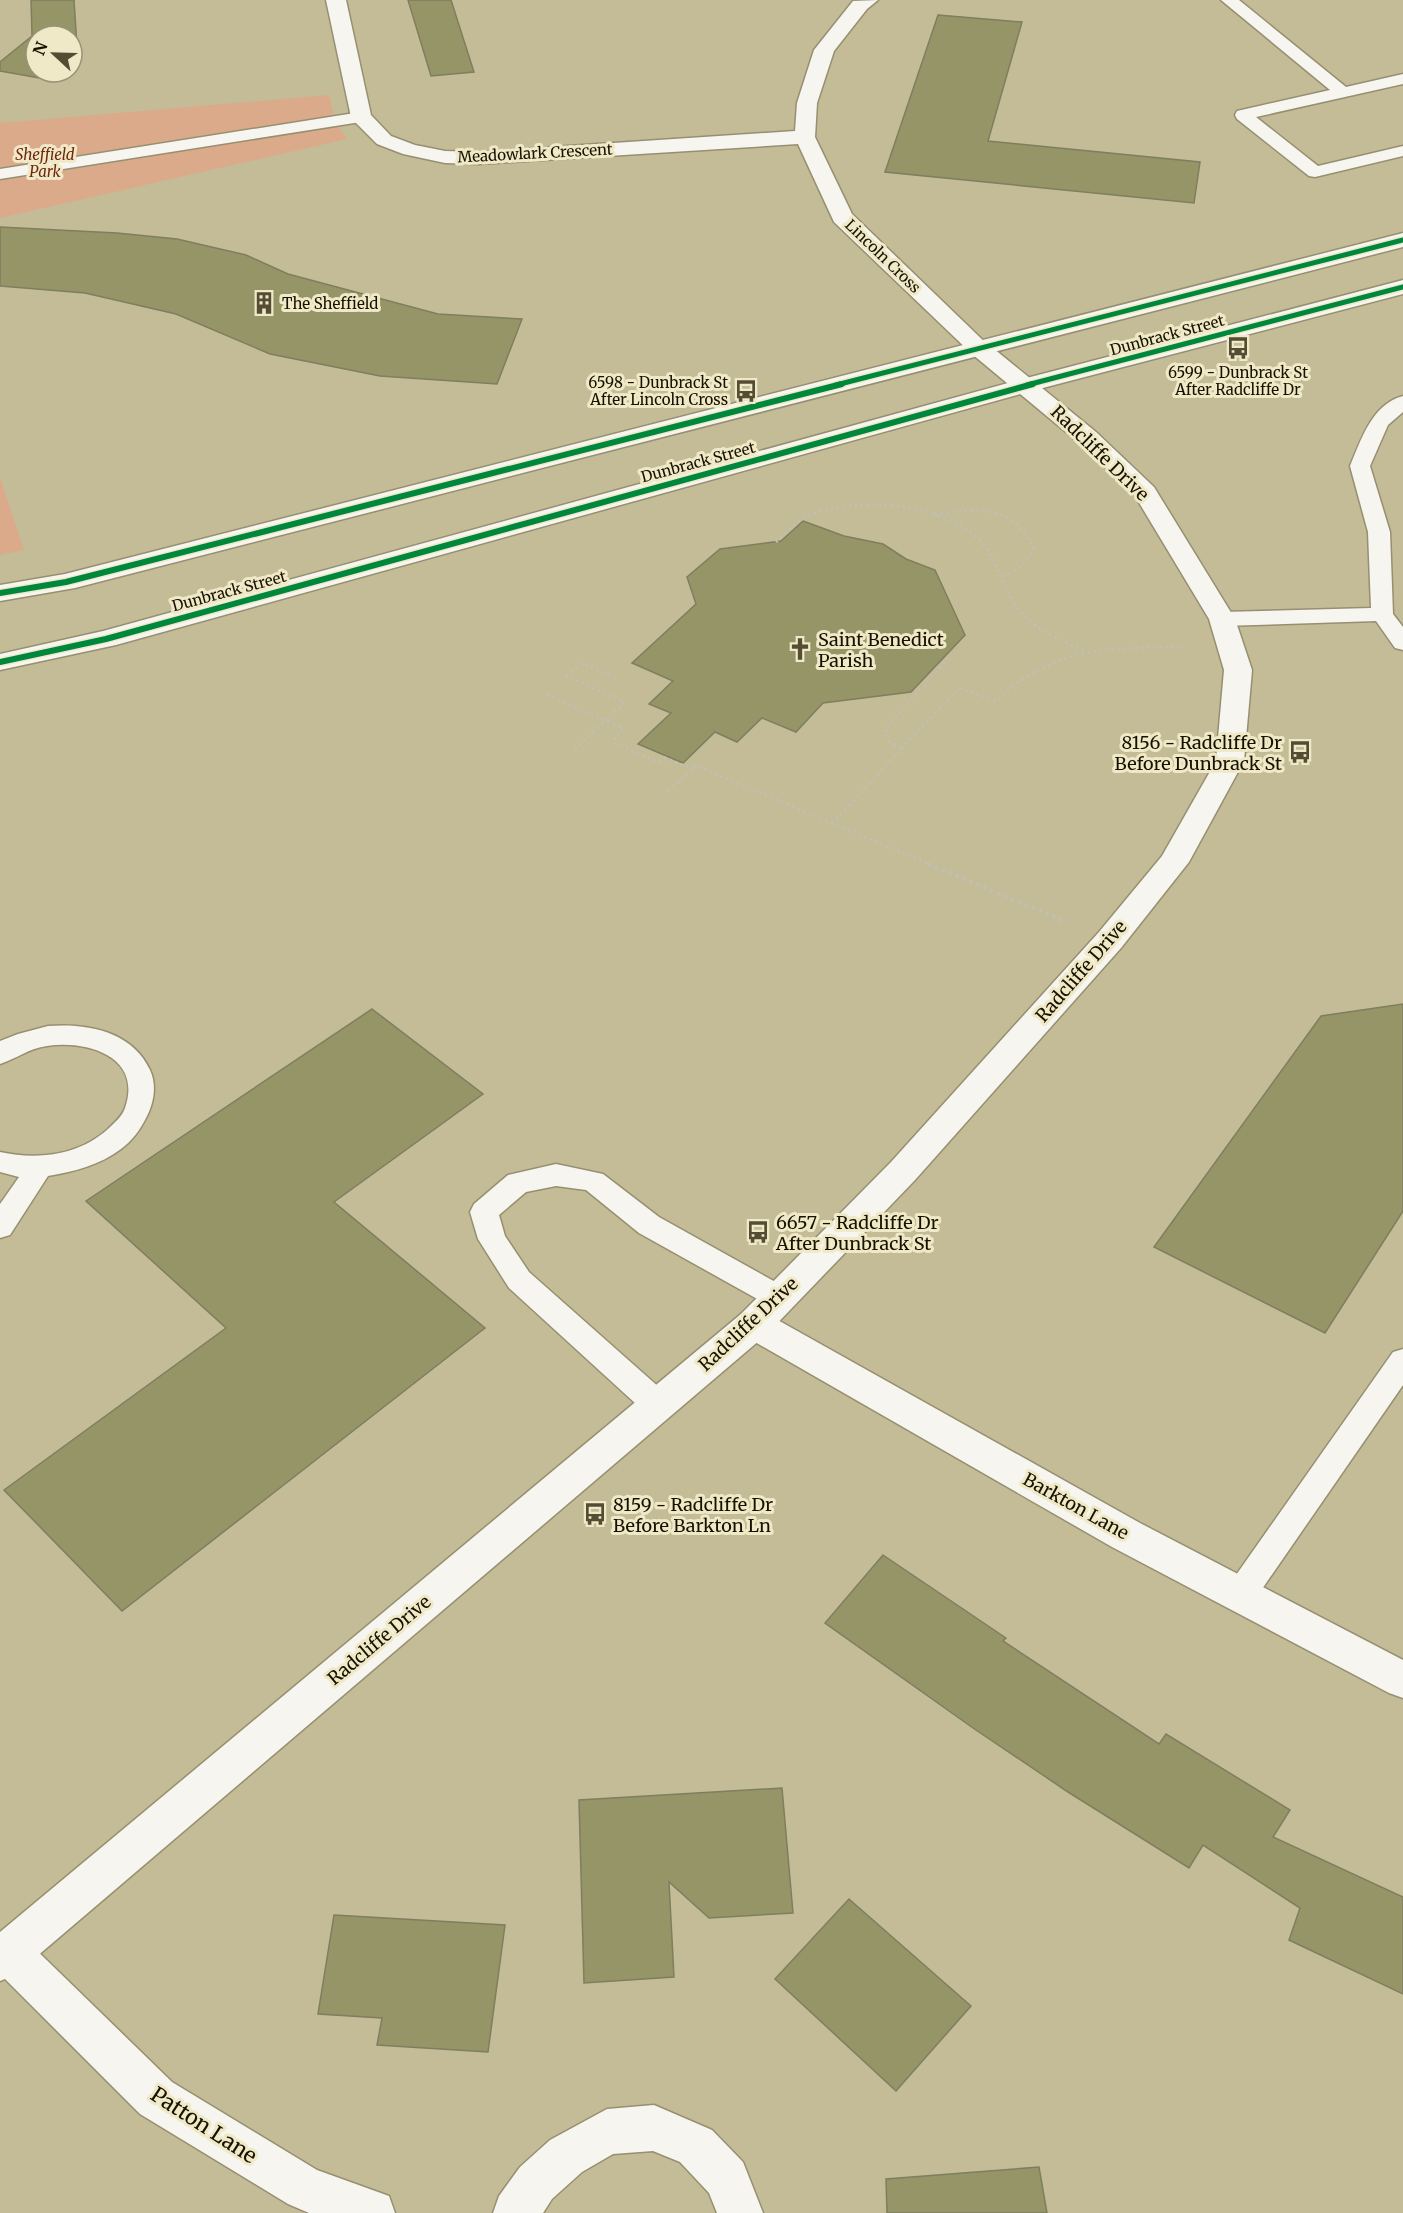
<svg xmlns="http://www.w3.org/2000/svg" width="1403" height="2213" viewBox="0 0 1403 2213" font-family="Merriweather,serif">
  <style>
    .green { fill: #dbaa8b }
    .building { fill: #959567; stroke: #7f7e60; stroke-width: 1.5 }
    .lines { fill: none; stroke-linecap: round; stroke-linejoin: round }
    .service-casing { stroke: #968f71; stroke-width: 3 }
    .minor-casing { stroke: #968f71; stroke-width: 3 }
    .tertiary-casing { stroke: #968f71; stroke-width: 3 }
    .secondary-casing { stroke: #968f71; stroke-width: 3 }
    .path-far1 { stroke: #c1bfb5; stroke-width: 3; stroke-dasharray: 2 4; stroke-linecap: butt }
    .path { stroke: #c1bfb5; stroke-width: 4; stroke-dasharray: 3 4.5; stroke-linecap: butt }
    .service { fill: #f6f5ef; fill-rule: evenodd }
    .minor { fill: #f6f5ef; fill-rule: evenodd }
    .tertiary { fill: #f6f5ef; fill-rule: evenodd }
    .secondary { fill: #f6f5ef; fill-rule: evenodd }
    .cycleway-far1-casing { stroke: #f0e9c7; stroke-width: 8 }
    .cycleway-casing { stroke: #f0e9c7; stroke-width: 9 }
    .cycleway-far1 { stroke: #00873e; stroke-width: 5 }
    .cycleway { stroke: #00873e; stroke-width: 6 }
    .labels { text-anchor: middle; dominant-baseline: central; stroke-width: 6; stroke-linejoin: round; paint-order: stroke }
    .far-street-label { font-size: 15px; fill: #171100; stroke: #f0e9c7 }
    .far-park-label { font-size: 15px; font-style: italic; fill: #71270d; stroke: #f0e9c7 }
    .far-poi-label { font-size: 15px; fill: #171100; stroke: #f0e9c7; text-anchor: start }
    .street-label { font-size: 18px; fill: #171100; stroke: #f0e9c7 }
    .poi-label { font-size: 18px; fill: #171100; stroke: #f0e9c7; text-anchor: start }
    .near-street-label { font-size: 21px; fill: #171100; stroke: #f0e9c7 }
  </style>
  <rect width="100%" height="100%" fill="#c4bc96"/>
  <path class="green" d="M329 95 335 121 347 139 0 218V123Z
    M0 477 24 550 0 555Z"/>
  <path class="building" d="M31 0H74L78 62 72 68V36H36V72H67L56 81 0 71V62L32 36Z
    M408 0H451L474 72 431 76Z
    M938 15 1022 22 988 141 1200 162 1194 203 885 172Z
    M0 227 117 233 177 239 246 255 288 274 438 314 522 319 497 384 380 376 270 354 176 314 85 293 0 286Z
    M803 521 844 536 883 544 906 559 935 570 965 635 911 692 823 703 796 732 762 718 737 742 715 732 683 763 638 744 671 713 649 704 673 681 632 663 696 604 687 577 720 549 781 541Z
    M1403 1004V1211L1325 1333 1154 1247 1321 1016Z
    M372 1009 483 1094 334 1202 485 1328 122 1611 4 1490 226 1328 86 1201Z
    M883 1555 1006 1638 1003 1641 1159 1744 1166 1734 1290 1810 1273 1837 1403 1897V1994L1289 1940 1300 1908 1203 1845 1189 1868 1068 1792 973 1728 825 1623Z
    M782 1788 793 1913 709 1918 669 1882 674 1977 584 1983 579 1800Z
    M849 1899 971 2006 896 2091 775 1979Z
    M334 1915 505 1925 488 2052 377 2045 382 2018 318 2014Z
    M1039 2167 1047 2213H887L886 2179Z"/>
  <g class="lines">
    <g class="service-casing">
      <path id="service" d="M1221 0H1239L1346 87 1403 74V84L1256 117 1318 166 1403 146V156L1315 177 1309 176 1237 119 1235 115 1237 111 1330 90Z
        M361 112 367 113 369 117 367 121 0 179V169Z
        M1403 396V412L1388 425 1370 466 1390 532 1393 614 1403 627V650L1395 648 1376 621 1222 626 1214 624 1211 619 1214 614 1222 612 1371 608 1368 532 1350 466C1361 440 1372 404 1403 396Z
        M48 1026C87 1023 132 1031 150 1070 157 1085 154 1103 146 1118 140 1130 132 1141 121 1149 100 1165 73 1172 48 1176L10 1235 0 1238V1204L19 1177 0 1172V1152C37 1160 78 1156 108 1129 114 1123 122 1117 125 1108 143 1056 86 1040 47 1046 29 1048 16 1059 0 1064V1041L18 1034Z
        M556 1164 603 1174 659 1217 788 1289 792 1297 788 1305 778 1309 768 1305 639 1233 586 1190 556 1186 526 1192 499 1215 505 1236 529 1272 669 1396 673 1405 669 1414 658 1417 647 1414 509 1288 478 1239 470 1212 474 1204 508 1175Z
        M1403 1349V1385L1251 1605 1240 1609 1229 1605 1224 1595 1229 1585 1393 1352Z"/>
    </g>
    <g class="minor-casing">
      <path id="minor" d="M326 0H346L371 115 391 136 415 145 445 151 479 152 795 131 797 103 814 50 853 1 878 0 867 9 834 51 817 103 815 137 852 214 992 349 988 354 980 356 972 354 834 222 798 144 479 164 445 163 403 154 377 144 354 121 351 117Z
        M754 1310 767 1314 1140 1523 1403 1660V1698L1389 1693 1112 1547 741 1334 736 1324 741 1314Z
        M8 1931 23 1937 172 2082 317 2170 389 2196 395 2213H309L288 2204 140 2114 0 1974V1934Z
        M654 2105 712 2130 743 2162 763 2213H717L709 2193 680 2162 653 2151 613 2154 582 2172 552 2199 543 2213H493L499 2196 520 2167 550 2140 607 2109Z"/>
    </g>
    <g class="tertiary-casing">
      <path id="tertiary" d="M980 342 988 344 1096 432 1154 487 1235 619 1252 670 1244 761 1189 862 1121 948 915 1180 767 1334 15 1975 0 1981V1932L741 1314 891 1162 1099 932 1162 856 1216 761 1224 670 1209 619 1135 496 1078 442 972 354 968 349 972 344Z"/>
    </g>
    <g class="secondary-casing">
      <path id="secondary" d="M1403 233V247L75 588 0 601V585L65 574Z
        M1403 280V294L1035 390 116 645 0 670V654L103 631 1019 380Z"/>
    </g>
    <path class="path-far1" d="M935 515C977 507 1015 505 1034 550L1022 566 1003 576
      M776 542C785 534 793 523 803 518 851 495 938 502 977 538 999 558 1002 590 1021 612 1037 632 1064 641 1087 651
      M547 695 623 728 615 737 614 743 658 762 665 758 685 766H696L932 865
      M901 748 890 742 885 729 951 655
      M575 749 625 702 567 676 582 663 614 677
      M668 791 696 766
      M832 823 959 688 996 701C1052 646 1111 648 1185 647"/>
    <path class="path" d="M928 864 1067 922"/>
    <use href="#service" class="service"/>
    <use href="#minor" class="minor"/>
    <use href="#tertiary" class="tertiary"/>
    <use href="#secondary" class="secondary"/>
    <g class="cycleway-far1-casing">
      <path id="cycleway-far1" d="M836 385 1403 240
        M1027 385 1403 287"/>
    </g>
    <g class="cycleway-casing">
      <path id="cycleway" d="M0 593 66 582 842 384
        M0 662 106 639 1033 384"/>
    </g>
    <use href="#cycleway-far1" class="cycleway-far1"/>
    <use href="#cycleway" class="cycleway"/>
  </g>
  <defs>
    <g id="building-bare" transform="scale(1.8)"><path d="M-4-6H4V6H1V3H-1V6H-4ZM-2.5-4.3h1.7v1.8h-1.7ZM.8-4.3h1.7v1.8H.8ZM-2.5-1h1.7V.8h-1.7ZM.8-1h1.7V.8H.8Z" fill="#544d34" stroke="#f0e9c7" stroke-width="2.5" paint-order="stroke"/></g>
    <g id="bus-bare" transform="scale(1.8)"><path d="M-5-6H5V4H4V6H2V4H-2V6H-4V4H-5ZM-3.5-4V0h7V-4ZM-3.5 1.2v1.5H-2V1.2ZM2 1.2v1.5H3.5V1.2Z" fill="#544d34" stroke="#f0e9c7" stroke-width="2.5" paint-order="stroke"/></g>
    <g id="church-bare" transform="scale(1.8)"><path d="M-1.2-6h2.4v3.5h3.3v2.4h-3.3V6h-2.4V-.1h-3.3v-2.4h3.3Z" fill="#544d34" stroke="#f0e9c7" stroke-width="2.5" paint-order="stroke"/></g>
  </defs>
  <g fill-rule="evenodd">
    <use href="#building-bare" x="264" y="303"/>
    <use href="#bus-bare" x="1238" y="348"/>
    <use href="#bus-bare" x="746" y="391"/>
    <use href="#church-bare" x="800" y="649"/>
    <use href="#bus-bare" x="1300" y="752"/>
    <use href="#bus-bare" x="758" y="1232"/>
    <use href="#bus-bare" x="595" y="1514"/>
  </g>
  <g class="labels">
    <g class="far-street-label">
      <text transform="translate(535 153) rotate(-3)">Meadowlark Crescent</text>
      <text transform="translate(883 256) rotate(44)">Lincoln Cross</text>
      <text transform="translate(1167 335) rotate(-15)">Dunbrack Street</text>
      <text transform="translate(698 462) rotate(-15)">Dunbrack Street</text>
      <text transform="translate(229 591) rotate(-15)">Dunbrack Street</text>
    </g>
    <g class="far-park-label">
      <text x="45" y="154">Sheffield<tspan x="45" dy="17">Park</tspan></text>
    </g>
    <g class="far-poi-label">
      <text x="282" y="303">The Sheffield</text>
      <text x="1238" y="372" text-anchor="middle">6599 - Dunbrack St<tspan x="1238" dy="17">After Radcliffe Dr</tspan></text>
      <text x="728" y="382" text-anchor="end">6598 - Dunbrack St<tspan x="728" dy="17">After Lincoln Cross</tspan></text>
    </g>
    <g class="street-label">
      <text transform="translate(1100 453) rotate(44)">Radcliffe Drive</text>
      <text transform="translate(1081 971) rotate(-49)">Radcliffe Drive</text>
      <text transform="translate(748 1324) rotate(-43)">Radcliffe Drive</text>
      <text transform="translate(1076 1506) rotate(29)">Barkton Lane</text>
      <text transform="translate(379 1640) rotate(-40)">Radcliffe Drive</text>
    </g>
    <g class="poi-label">
      <text x="818" y="639">Saint Benedict<tspan x="818" dy="21">Parish</tspan></text>
      <text x="1282" y="742" text-anchor="end">8156 - Radcliffe Dr<tspan x="1282" dy="21">Before Dunbrack St</tspan></text>
      <text x="776" y="1222">6657 - Radcliffe Dr<tspan x="776" dy="21">After Dunbrack St</tspan></text>
      <text x="613" y="1504">8159 - Radcliffe Dr<tspan x="613" dy="21">Before Barkton Ln</tspan></text>
    </g>
    <g class="near-street-label">
      <text transform="translate(204 2125) rotate(33)">Patton Lane</text>
    </g>
  </g>
  <g transform="translate(54 54) rotate(292)"><circle r="28" fill="#f0e9c7" stroke="#999377" stroke-width="1.5"/>
  <path d="M0-4.5L10 22L0 15L-10 22Z" fill="#544d34"/>
  <text y="-9" font-size="16" font-weight="bold" text-anchor="middle" fill="#171100">N</text>
  </g>
</svg>
